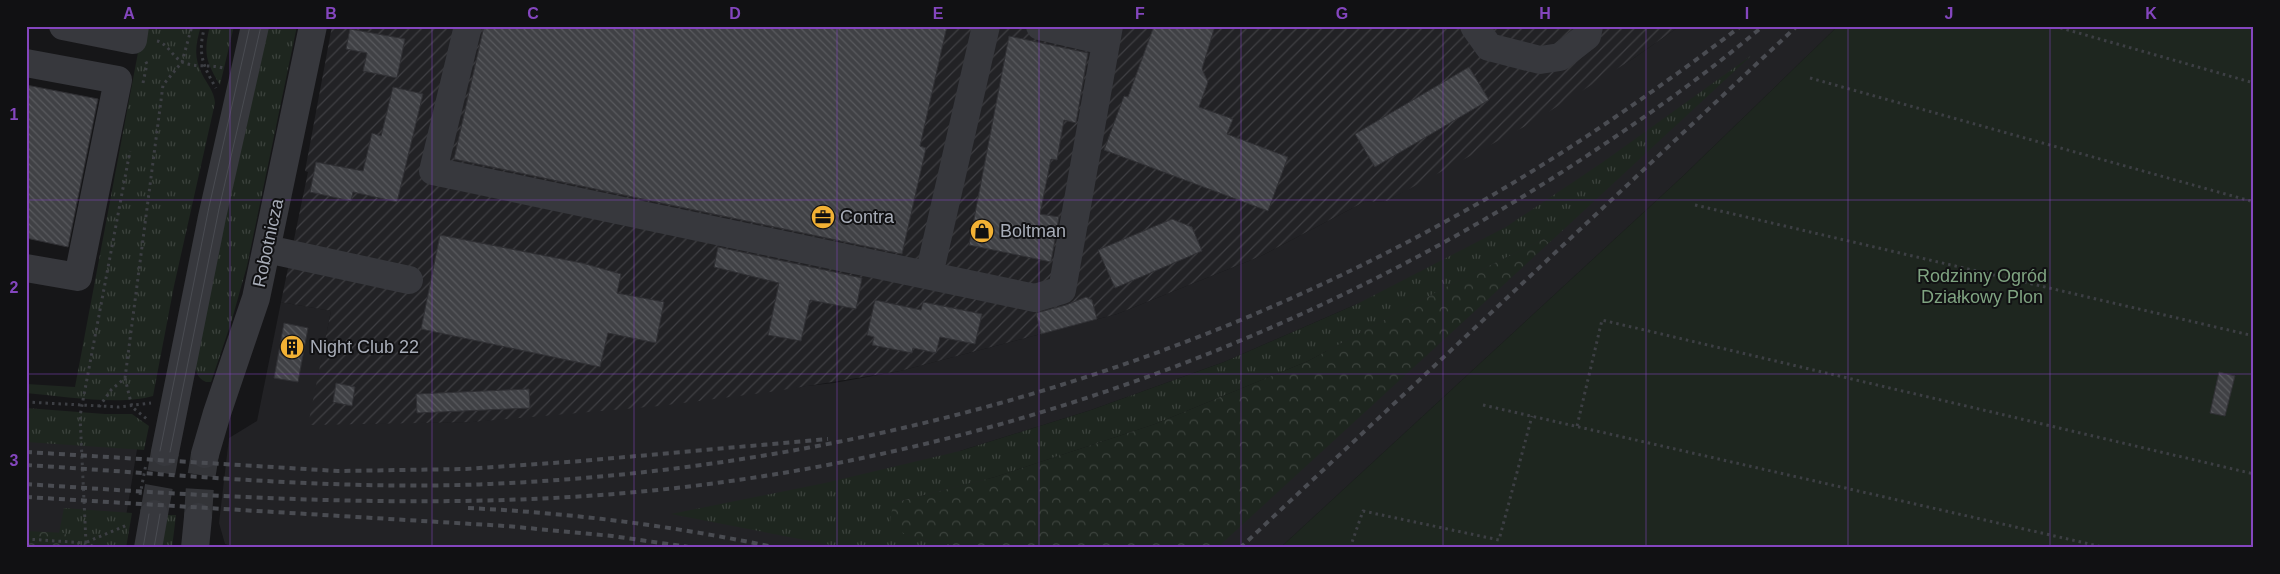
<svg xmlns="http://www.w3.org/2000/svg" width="2280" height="574" viewBox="0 0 2280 574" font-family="Arial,sans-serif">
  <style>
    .built { fill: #222225 }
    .industrial { fill: url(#industrial-furrows) }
    .grass { fill: url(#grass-tufts) }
    .forest { fill: url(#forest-crowns) }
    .garden { fill: #1e261f }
    .building { fill: url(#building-back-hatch); stroke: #303034 }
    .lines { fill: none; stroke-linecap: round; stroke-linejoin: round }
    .minor-tunnel { stroke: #333438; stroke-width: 28; stroke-dasharray: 28 14; stroke-linecap: butt }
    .path { stroke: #3d3f44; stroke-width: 3; stroke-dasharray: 2.5 4; stroke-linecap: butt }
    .minor { stroke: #37383d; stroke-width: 28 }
    .tram { stroke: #4a4c52; stroke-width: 1 }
    .rail { stroke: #4a4c52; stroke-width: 4; stroke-dasharray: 6 5; stroke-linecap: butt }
    .grid { fill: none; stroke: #8446be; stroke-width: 1; stroke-opacity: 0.55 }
    .labels { text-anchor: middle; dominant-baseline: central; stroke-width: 4; stroke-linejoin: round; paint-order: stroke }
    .poi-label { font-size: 18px; fill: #a8adb8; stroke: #111113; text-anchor: start }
    .street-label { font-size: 18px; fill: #a8adb8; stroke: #111113 }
    .park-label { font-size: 18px; fill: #7fa381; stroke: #111113 }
    .neatline { fill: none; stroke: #8446be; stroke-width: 2 }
    .grid-label { font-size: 16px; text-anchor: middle; font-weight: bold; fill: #8446be }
  </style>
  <defs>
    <pattern id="industrial-furrows" width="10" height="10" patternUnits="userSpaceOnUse" patternTransform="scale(1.25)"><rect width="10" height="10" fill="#222225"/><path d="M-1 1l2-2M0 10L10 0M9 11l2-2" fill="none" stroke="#3f3f43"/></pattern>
    <pattern id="grass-tufts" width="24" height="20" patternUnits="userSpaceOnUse" patternTransform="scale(1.25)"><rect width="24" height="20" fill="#1e261f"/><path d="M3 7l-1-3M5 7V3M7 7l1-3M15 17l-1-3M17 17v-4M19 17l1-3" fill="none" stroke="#3c433d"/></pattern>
    <pattern id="forest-crowns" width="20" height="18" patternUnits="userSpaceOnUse" patternTransform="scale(1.25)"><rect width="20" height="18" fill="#1e261f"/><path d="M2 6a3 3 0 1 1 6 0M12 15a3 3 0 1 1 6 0" fill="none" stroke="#3c433d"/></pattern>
    <pattern id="building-back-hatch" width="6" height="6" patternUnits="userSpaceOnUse" patternTransform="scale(1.25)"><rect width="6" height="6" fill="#404145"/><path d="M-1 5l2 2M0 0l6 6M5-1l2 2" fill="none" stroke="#595a5e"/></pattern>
  </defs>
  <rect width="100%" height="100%" fill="#161618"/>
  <path class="built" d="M1680 26H1838L1682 177 1280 548H1200L1357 304 1224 362 1091 410 960 451 1045 548H239L225 544 219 523 229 438 257 421 281 302 331 311 309 424 473 422 834 383 900 371 1117 314 1261 256 1364 202 1387 201 1631 60Z
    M26 415 141 425 122 541 26 534Z"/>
  <path class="industrial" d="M332 26H1680L1631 60 1531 123 1387 201 1364 202 1261 256 1117 314 900 371 770 392 659 406 473 422 308 425 331 311 281 302 308 172 305 171Z"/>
  <path class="grass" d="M143 26H201C196 43 193 57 202 74 207 84 214 91 215 103L174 286 153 396C120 406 62 396 26 393V384L75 387Z
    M210 26H234L220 85C206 62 203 53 210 26Z
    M267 26H297L247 266 231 323 211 382H206C193 377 195 362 195 350Z
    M1752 55 1549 243 1544 239 1448 286 1308 361 1155 424 995 477 893 503 906 535 966 548H846L671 514 825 483 960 451 1091 410 1224 362 1357 304 1506 227 1603 162Z
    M26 408 105 414H132L149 426 144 450 26 442Z
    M64 508 132 513 126 548H56Z
    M164 515H176L172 548H159Z"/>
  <path class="forest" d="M1544 239 1549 243 1217 548H966L906 535 890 523 893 503 995 477 1155 424 1308 361 1448 286Z
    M26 531 65 533 74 548H26Z"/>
  <path class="garden" d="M1838 26H2254V548H1280L1682 177Z"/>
  <path class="building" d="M484 26H947L920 146 926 148 902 254 454 159Z
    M1154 26H1215L1202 69 1208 82 1199 107 1233 119 1227 134 1288 157 1268 211 1104 150 1124 96 1128 97Z
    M350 29 405 39 397 78 363 71 367 53 346 49Z
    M1009 36 1088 53 1076 123 1064 120 1057 160 1051 159 1040 214 1059 217 1051 262 969 245Z
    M1469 67 1489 100 1375 167 1355 134Z
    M26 85 98 99 68 247 26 238Z
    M393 87 423 94 397 202 353 192 351 201 310 192 316 162 363 171 372 133 381 136Z
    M1172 219 1192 227 1202 251 1115 288 1098 250Z
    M440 235 582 263 621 274 617 293 664 302 656 343 608 333 600 367 421 329Z
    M718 247 862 278 856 309 810 300 801 341 768 335 779 283 714 267Z
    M1086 297 1092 300 1097 319 1041 334 1036 313 1066 305Z
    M875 300 921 310 923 302 982 314 975 344 940 337 936 353 913 348 912 353 872 345 874 337 867 335Z
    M284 323 308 328 298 382 274 378Z
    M2219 372 2235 376 2225 416 2210 413Z
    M336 383 355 387 352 406 333 402Z
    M529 389 530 408 417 413 416 394Z"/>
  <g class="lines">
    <path class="minor-tunnel" d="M154 514 165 452
      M198 517 200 485 205 454"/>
    <path class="path" d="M205 26C197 53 203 66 216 88
      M2054 26 2254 83
      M157 41C167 43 172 56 182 62L192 26
      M1810 78 2254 202
      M143 83 147 64 145 60
      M1695 205 2254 336
      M125 378 132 407 148 420
      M26 402 119 407 151 403
      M1483 405 2107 548
      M99 407 111 390 125 378 163 85 182 62C195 68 208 64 223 68
      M1577 426 1602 320 2254 474
      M140 495 146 464
      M26 539 86 543 97 548
      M87 542 127 525
      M86 543 80 416 130 151
      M1350 548 1363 511 1499 540 1532 416"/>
    <path class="minor" d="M63 26 133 40 135 26
      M468 26 433 171 1035 298 1062 290 1109 26
      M1040 26 1105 41
      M1474 26 1489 47 1540 60 1560 57 1587 36 1589 26
      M26 63 118 80 78 277 26 268
      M267 249 409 280
      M929 275 986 26
      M165 452 212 217 255 26
      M205 454 217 413 256 298 313 26
      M148 548 154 514
      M195 548 198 517"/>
    <path class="tram" d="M160 451 209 207 250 26
      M170 452 219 209 261 26
      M143 548 149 514
      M154 548 160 514"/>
    <path class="rail" d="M26 452 338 471 466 469 581 461 828 439
      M26 465C187 475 349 492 510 483 839 466 1164 378 1452 218 1554 162 1649 96 1741 26
      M26 484C219 497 408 509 601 495 951 469 1299 348 1591 153 1650 114 1709 72 1763 26
      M26 497 506 526 612 536 696 548
      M468 508C572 513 676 526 778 548
      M1240 548 1797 26"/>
  </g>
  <path class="grid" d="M230 26V548M432 26V548M634 26V548M837 26V548M1039 26V548M1241 26V548M1443 26V548M1646 26V548M1848 26V548M2050 26V548M26 200H2254M26 374H2254"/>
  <defs>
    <g id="office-disc" transform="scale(1.25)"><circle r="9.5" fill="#f2b134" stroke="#111113"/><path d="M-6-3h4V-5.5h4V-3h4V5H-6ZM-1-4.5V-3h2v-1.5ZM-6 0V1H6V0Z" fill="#111"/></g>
    <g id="shop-disc" transform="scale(1.25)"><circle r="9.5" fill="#f2b134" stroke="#111113"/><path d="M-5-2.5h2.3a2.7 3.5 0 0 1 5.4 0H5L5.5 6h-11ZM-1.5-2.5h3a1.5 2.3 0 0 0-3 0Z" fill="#111"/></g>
    <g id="building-disc" transform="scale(1.25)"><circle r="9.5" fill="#f2b134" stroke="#111113"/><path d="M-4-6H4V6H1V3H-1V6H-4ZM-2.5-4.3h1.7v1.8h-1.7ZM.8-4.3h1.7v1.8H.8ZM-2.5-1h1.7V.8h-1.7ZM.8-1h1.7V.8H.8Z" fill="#111"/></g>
  </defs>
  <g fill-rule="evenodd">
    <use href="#office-disc" x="823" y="217"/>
    <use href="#shop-disc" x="982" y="231"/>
    <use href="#building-disc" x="292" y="347"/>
  </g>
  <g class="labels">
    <g class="poi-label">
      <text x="840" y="217">Contra</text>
      <text x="1000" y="231">Boltman</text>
      <text x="310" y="347">Night Club 22</text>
    </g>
    <g class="street-label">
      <text transform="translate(268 243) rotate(-78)">Robotnicza</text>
    </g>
    <g class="park-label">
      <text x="1982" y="276">Rodzinny Ogród<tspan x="1982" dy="21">Działkowy Plon</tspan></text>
    </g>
  </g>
  <rect width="2280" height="574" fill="none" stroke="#111113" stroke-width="55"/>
  <rect x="28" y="28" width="2224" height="518" class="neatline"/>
  <g class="grid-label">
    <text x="129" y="19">A</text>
    <text x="331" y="19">B</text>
    <text x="533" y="19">C</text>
    <text x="735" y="19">D</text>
    <text x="938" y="19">E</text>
    <text x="1140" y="19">F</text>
    <text x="1342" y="19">G</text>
    <text x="1545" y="19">H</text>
    <text x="1747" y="19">I</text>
    <text x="1949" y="19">J</text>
    <text x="2151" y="19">K</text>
    <text x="14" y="120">1</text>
    <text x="14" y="293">2</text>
    <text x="14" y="466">3</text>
  </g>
</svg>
